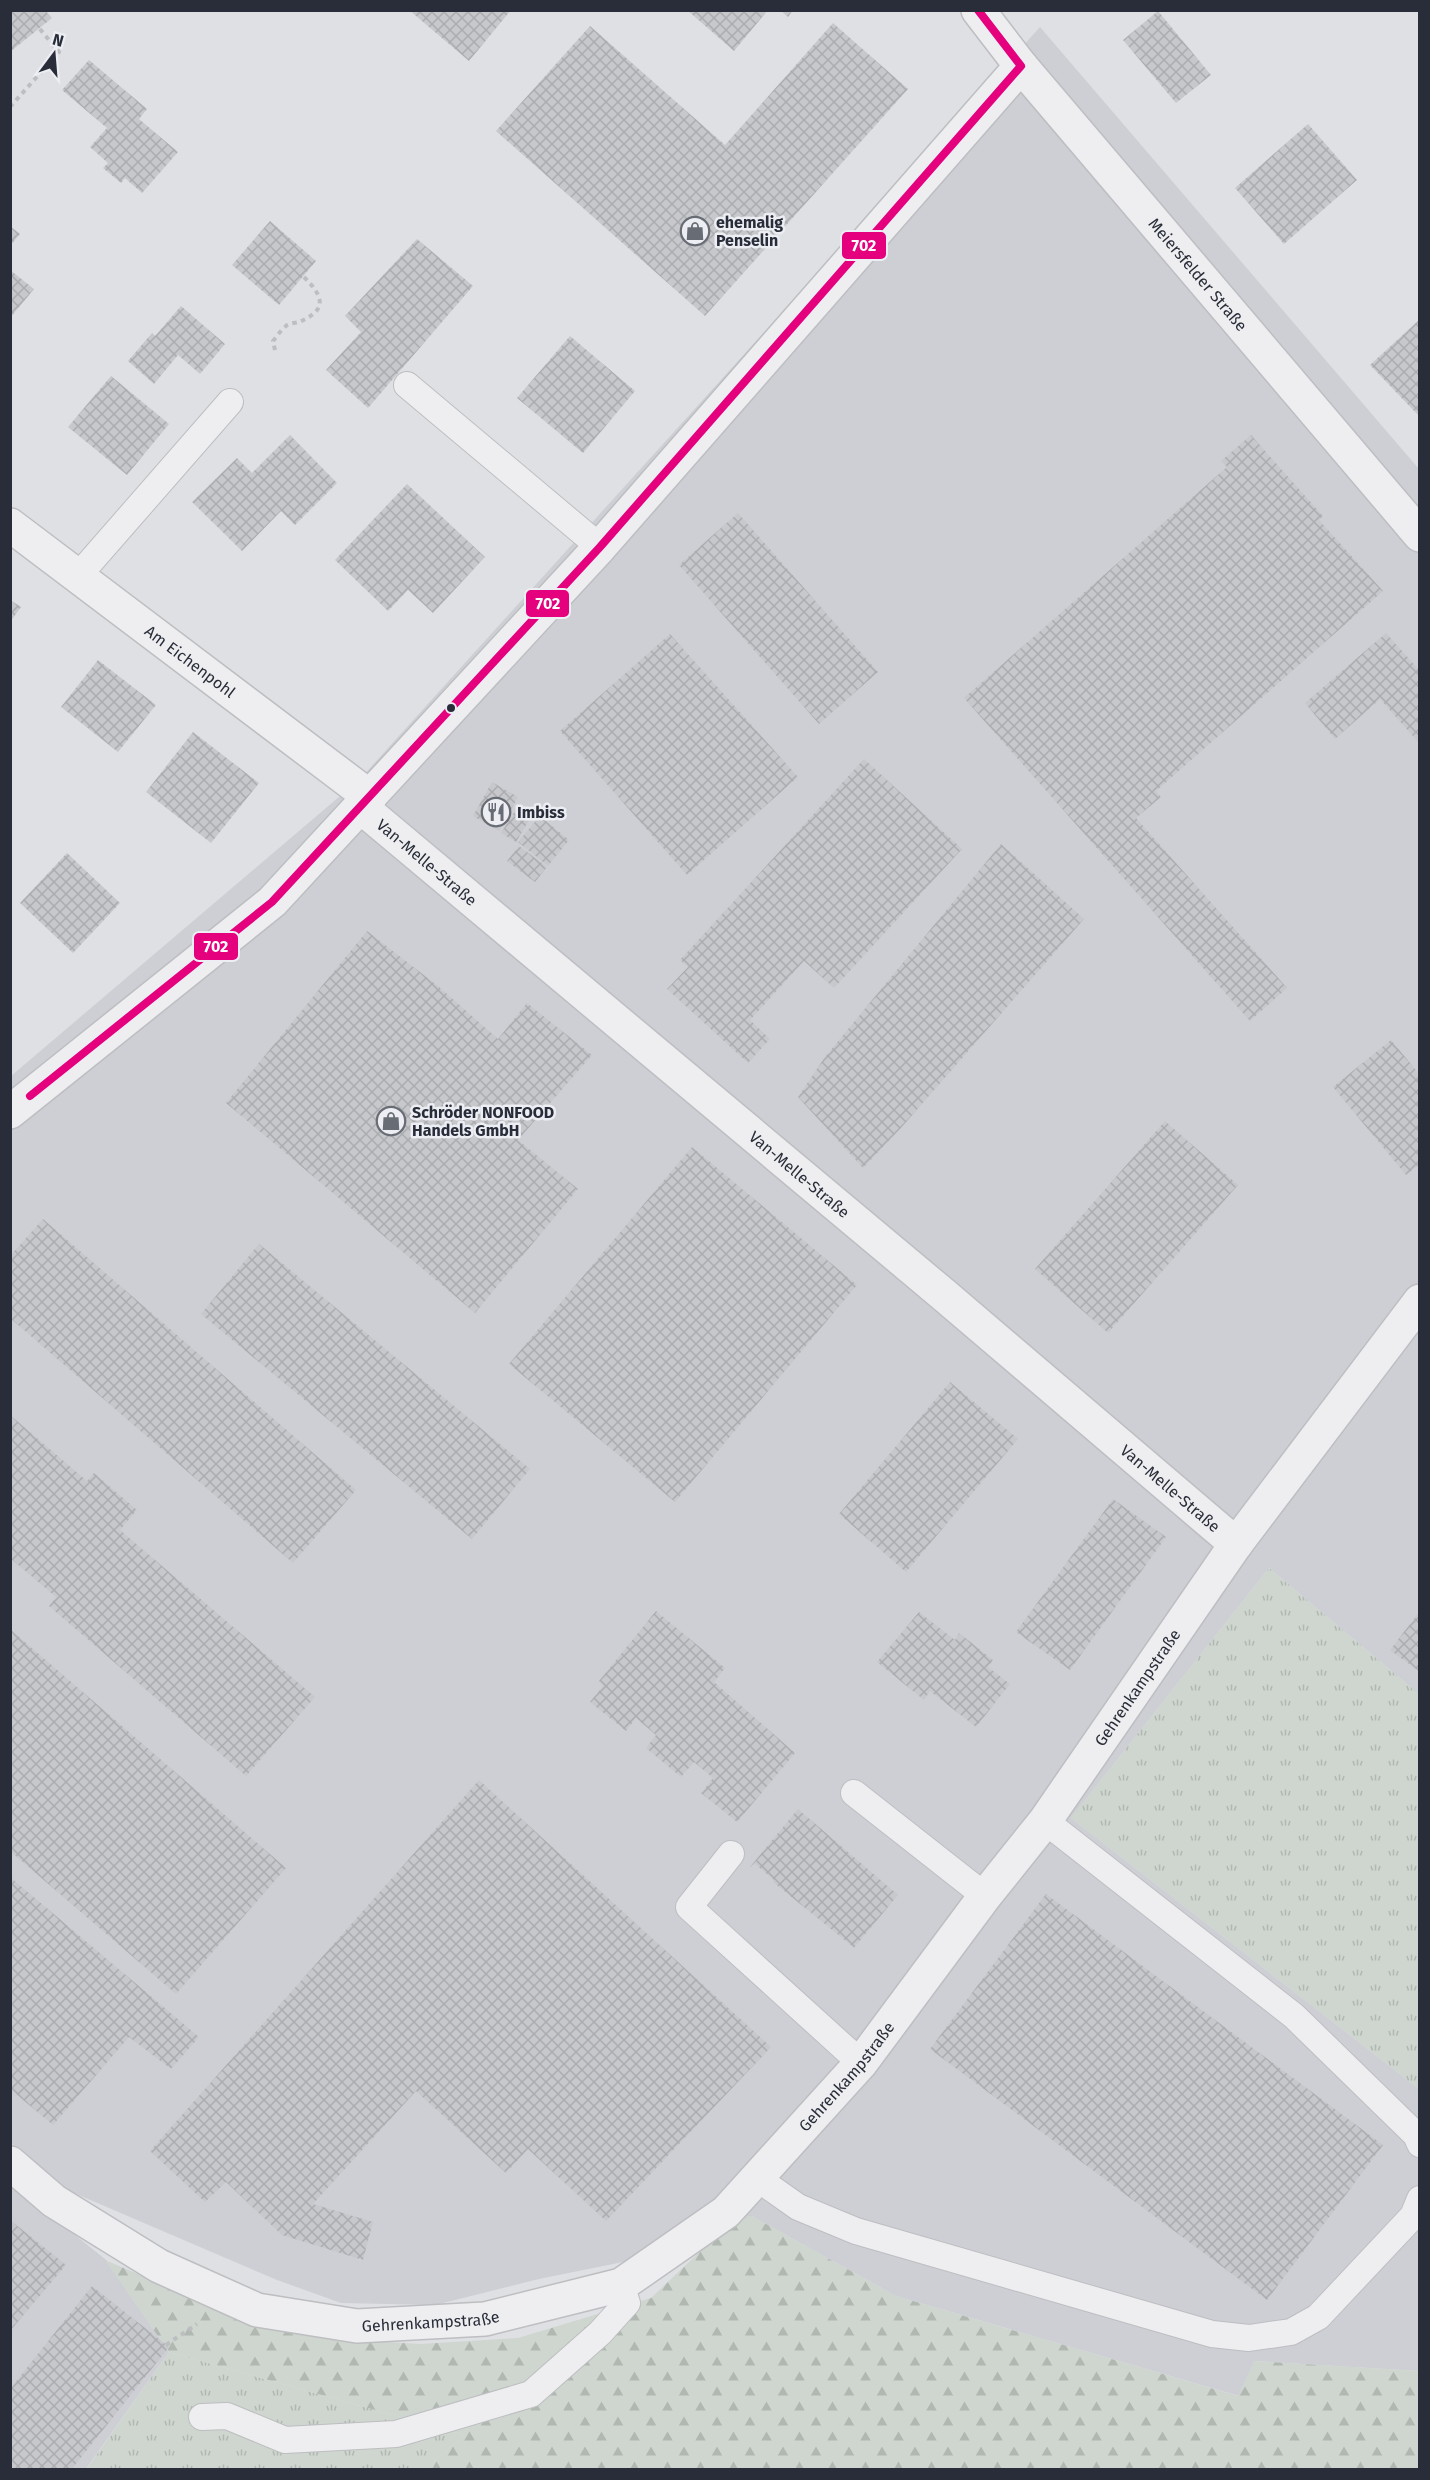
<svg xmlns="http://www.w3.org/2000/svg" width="1430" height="2480" viewBox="0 0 1430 2480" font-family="'Fira Sans',sans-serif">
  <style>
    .built { fill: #cdcfd5 }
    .grass { fill: url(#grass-tufts) }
    .forest { fill: url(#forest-firs) }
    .building { fill: url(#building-cross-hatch) }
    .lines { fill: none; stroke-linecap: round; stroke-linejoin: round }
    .service-casing { stroke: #bdbec1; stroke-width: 28 }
    .minor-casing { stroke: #bdbec1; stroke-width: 36 }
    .path { stroke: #bdbec2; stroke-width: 4; stroke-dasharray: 4.5 4.5; stroke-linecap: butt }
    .service { stroke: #eeeef0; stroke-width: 26 }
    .minor { stroke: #eeeef0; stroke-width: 33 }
    .bus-1-casing { stroke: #eceef3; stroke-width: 12 }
    .bus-1 { stroke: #e5007d; stroke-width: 8 }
    .bus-dot { fill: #282d39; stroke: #eceef3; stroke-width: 2 }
    .labels { text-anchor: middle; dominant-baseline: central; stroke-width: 5; stroke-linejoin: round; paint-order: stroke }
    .poi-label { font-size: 16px; font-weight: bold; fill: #282d39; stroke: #eceef3; text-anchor: start }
    .street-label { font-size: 16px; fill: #282d39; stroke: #eceef3 }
    .line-badge { stroke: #eceef3; stroke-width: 2 }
    .badge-label { font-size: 16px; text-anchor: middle; font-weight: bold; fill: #fff }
  </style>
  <defs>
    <pattern id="grass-tufts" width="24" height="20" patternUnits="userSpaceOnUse" patternTransform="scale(1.5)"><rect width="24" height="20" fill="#ced6cf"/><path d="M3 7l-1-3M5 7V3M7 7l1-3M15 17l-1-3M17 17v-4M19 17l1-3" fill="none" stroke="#b1b8b2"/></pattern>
    <pattern id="forest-firs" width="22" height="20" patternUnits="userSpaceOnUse" patternTransform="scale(1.5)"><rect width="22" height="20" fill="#ced6cf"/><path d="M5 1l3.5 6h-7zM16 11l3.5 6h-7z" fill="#b1b8b2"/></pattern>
    <pattern id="building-cross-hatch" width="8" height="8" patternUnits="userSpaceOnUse" patternTransform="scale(1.5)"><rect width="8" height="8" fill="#c7c8cb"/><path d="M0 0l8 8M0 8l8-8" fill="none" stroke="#abacaf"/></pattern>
  </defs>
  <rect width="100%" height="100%" fill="#dfe0e3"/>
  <path class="built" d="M1040 27 1419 469V1694L1269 1568 1071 1818 1419 2089V2371L1255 2361 1239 2396 896 2296 750 2215 707 2245 539 2279 435 2305 341 2303 277 2280 60 2187 11 2143V1076L360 779Z
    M10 2183 105 2259 169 2352 86 2469H11Z"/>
  <path class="grass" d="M1269 1568 1419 1694V2089L1071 1818Z
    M169 2352 464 2435 426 2469 86 2470Z"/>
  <path class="forest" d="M750 2215 896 2296 1238 2396 1254 2361 1419 2371V2469H426L464 2435 169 2352 105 2260 218 2308 321 2338 420 2344 518 2338 651 2298 707 2245Z"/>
  <path class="building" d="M10 10H45L52 18 10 52Z
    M409 10H511L469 61Z
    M687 10H768L734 51Z
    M780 10H793L788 17Z
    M1158 11 1211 75 1176 103 1123 40Z
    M833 23 908 89 705 316 496 131 590 26 725 145Z
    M89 60 147 109 139 119 178 152 142 193 125 178 121 183 103 168 108 163 90 147 107 128 62 90Z
    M1308 124 1357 180 1284 244 1235 188Z
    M270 221 316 261 279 305 232 265Z
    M10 226 20 234 10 246Z
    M417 239 473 286 368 408 326 370 361 332 345 316Z
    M10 270 34 289 10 318Z
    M181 306 225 344 200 374 178 355 154 384 128 361 152 333 155 336Z
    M1420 319V417L1370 365Z
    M570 336 635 391 583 453 517 398Z
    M111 376 169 424 127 475 68 427Z
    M290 435 337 483 295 525 281 511 242 551 192 502 237 458 252 473Z
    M1251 435 1323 516 1319 520 1383 591 1156 791 1161 797 1136 818 1287 988 1250 1021 964 698 1227 467 1221 461Z
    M407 484 485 557 433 613 408 590 388 611 335 560Z
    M738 513 878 672 819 724 679 565Z
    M10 600 21 607 10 622Z
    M1386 633 1420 671V744L1380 699 1335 739 1305 703Z
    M670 634 798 777 687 875 560 731Z
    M98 660 156 705 118 752 61 707Z
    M193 732 259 783 211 843 146 792Z
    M864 759 962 849 834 988 804 961 750 1020 770 1039 748 1063 667 989 688 967 680 960Z
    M492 782 518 797 499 831 473 816Z
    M518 806 532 815 516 842 501 833Z
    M540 816 569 840 548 866 518 842Z
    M1001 844 1084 919 900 1129 863 1168 798 1097 825 1057Z
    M519 846 547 867 535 882 507 861Z
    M67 853 120 903 73 953 20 903Z
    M367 931 438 986 498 1039 527 1003 592 1055 518 1140 578 1189 475 1313 226 1103Z
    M1391 1040 1420 1075V1164L1406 1175 1333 1087Z
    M1165 1121 1238 1185 1108 1333 1035 1269Z
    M692 1147 857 1285 675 1502 509 1364Z
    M43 1219 356 1490 293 1563 10 1318V1256Z
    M259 1244 530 1469 472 1539 201 1314Z
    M950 1382 1018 1439 906 1572 839 1514Z
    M10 1415 87 1481 94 1473 137 1510 120 1530 315 1697 246 1776 49 1606 56 1597 10 1558Z
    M1113 1499 1166 1537 1070 1670 1016 1632Z
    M656 1611 725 1668 714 1682 795 1753 737 1822 701 1793 713 1778 694 1762 681 1777 646 1748 656 1735 636 1718 626 1731 590 1702 603 1686 599 1681Z
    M1420 1611V1672L1390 1650Z
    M919 1612 955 1640 959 1633 993 1660 988 1667 1010 1684 976 1727 930 1691 924 1700 877 1662Z
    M10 1629 286 1868 176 1994 10 1851Z
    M479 1780 771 2047 606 2221 528 2149 506 2173 416 2091 313 2204 373 2222 363 2260 282 2235 226 2182 205 2202 150 2151Z
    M798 1809 898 1895 853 1949 852 1946 773 1882 774 1880 755 1864 750 1867Z
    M10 1877 199 2037 171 2069 129 2037 53 2125 10 2089Z
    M1046 1894 1383 2145 1267 2300 930 2049Z
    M10 2220 66 2265 10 2331Z
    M92 2286 169 2347 71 2470H10V2389Z"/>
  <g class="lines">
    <g class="service-casing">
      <path id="service" d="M407 385 600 547
        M78 576 230 402
        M854 1793 985 1896
        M1045 1821 1294 2016 1416 2135 1420 2144
        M731 1854 689 1907 861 2063
        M757 2178 798 2207 856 2231 1212 2334 1249 2338 1291 2332 1318 2317 1413 2216 1420 2199
        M202 2417 227 2416 285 2440 396 2434 531 2394 600 2333 627 2303 621 2285"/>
    </g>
    <g class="minor-casing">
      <g id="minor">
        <path id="s1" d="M978 10 1021 66 1420 535"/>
        <path id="s2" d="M10 525 370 797"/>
        <path id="s3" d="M361 807 944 1295 1236 1544"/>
        <path d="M10 1112 272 902 600 547 1021 66"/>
        <path id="s4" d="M10 2163 54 2201 159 2266 257 2310 357 2326 485 2319 621 2285 726 2212 861 2063 985 1896 1045 1821 1236 1544 1420 1301"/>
      </g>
    </g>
    <path class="path" d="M10 107 59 52 39 28
      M275 350 273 341C277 336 281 330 286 326 289 323 295 323 299 322 330 309 322 295 303 276
      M166 2345 197 2324"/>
    <use href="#service" class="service"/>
    <use href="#minor" class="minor"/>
    <g class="bus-1-casing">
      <path id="bus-1" d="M978 10 1021 66
        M30 1096 272 902 600 547 1021 66"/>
    </g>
    <use href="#bus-1" class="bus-1"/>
  </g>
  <defs>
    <g id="shop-ring" transform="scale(1.5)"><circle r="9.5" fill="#eceef3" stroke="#686c74" stroke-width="1.5"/><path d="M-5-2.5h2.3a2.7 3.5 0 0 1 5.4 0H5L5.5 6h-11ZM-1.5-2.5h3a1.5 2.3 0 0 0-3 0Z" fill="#686c74"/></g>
    <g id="restaurant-ring" transform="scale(1.5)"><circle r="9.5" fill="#eceef3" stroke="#686c74" stroke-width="1.5"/><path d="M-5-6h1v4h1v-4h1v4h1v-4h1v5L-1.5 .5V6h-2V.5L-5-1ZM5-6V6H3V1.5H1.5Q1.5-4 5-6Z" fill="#686c74"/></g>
  </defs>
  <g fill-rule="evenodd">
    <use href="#shop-ring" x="695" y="231"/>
    <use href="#restaurant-ring" x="496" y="812"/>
    <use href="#shop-ring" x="391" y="1121"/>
  </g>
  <circle class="bus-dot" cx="451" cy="708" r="5"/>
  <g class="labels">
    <g class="poi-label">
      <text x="716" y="222">ehemalig<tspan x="716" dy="18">Penselin</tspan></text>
      <text x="517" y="812">Imbiss</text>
      <text x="412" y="1112">Schröder NONFOOD<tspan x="412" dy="18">Handels GmbH</tspan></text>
    </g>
    <g class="street-label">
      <text stroke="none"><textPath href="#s1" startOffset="344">Meiersfelder Straße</textPath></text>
      <text stroke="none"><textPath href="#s2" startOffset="226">Am Eichenpohl</textPath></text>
      <text stroke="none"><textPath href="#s3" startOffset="86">Van-Melle-Straße</textPath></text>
      <text stroke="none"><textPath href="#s3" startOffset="572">Van-Melle-Straße</textPath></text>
      <text stroke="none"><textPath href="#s3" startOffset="1058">Van-Melle-Straße</textPath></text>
      <text stroke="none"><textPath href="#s4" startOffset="1454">Gehrenkampstraße</textPath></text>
      <text stroke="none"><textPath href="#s4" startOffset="968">Gehrenkampstraße</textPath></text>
      <text stroke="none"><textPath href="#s4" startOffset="464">Gehrenkampstraße</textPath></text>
    </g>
  </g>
  <g class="line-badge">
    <rect x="841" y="231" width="46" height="29" rx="6" fill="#e5007d"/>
    <rect x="525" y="589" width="45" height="29" rx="6" fill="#e5007d"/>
    <rect x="193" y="932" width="46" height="29" rx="6" fill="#e5007d"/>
  </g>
  <g class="badge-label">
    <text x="864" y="251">702</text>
    <text x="548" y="609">702</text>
    <text x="216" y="952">702</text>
  </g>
  <rect width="1430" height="2480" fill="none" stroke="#282d39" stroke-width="24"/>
  <g transform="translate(54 54) rotate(16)" stroke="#eceef3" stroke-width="4.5" paint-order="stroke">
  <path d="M0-4.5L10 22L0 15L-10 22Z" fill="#282d39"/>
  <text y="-9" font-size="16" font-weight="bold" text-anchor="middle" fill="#282d39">N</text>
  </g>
</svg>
